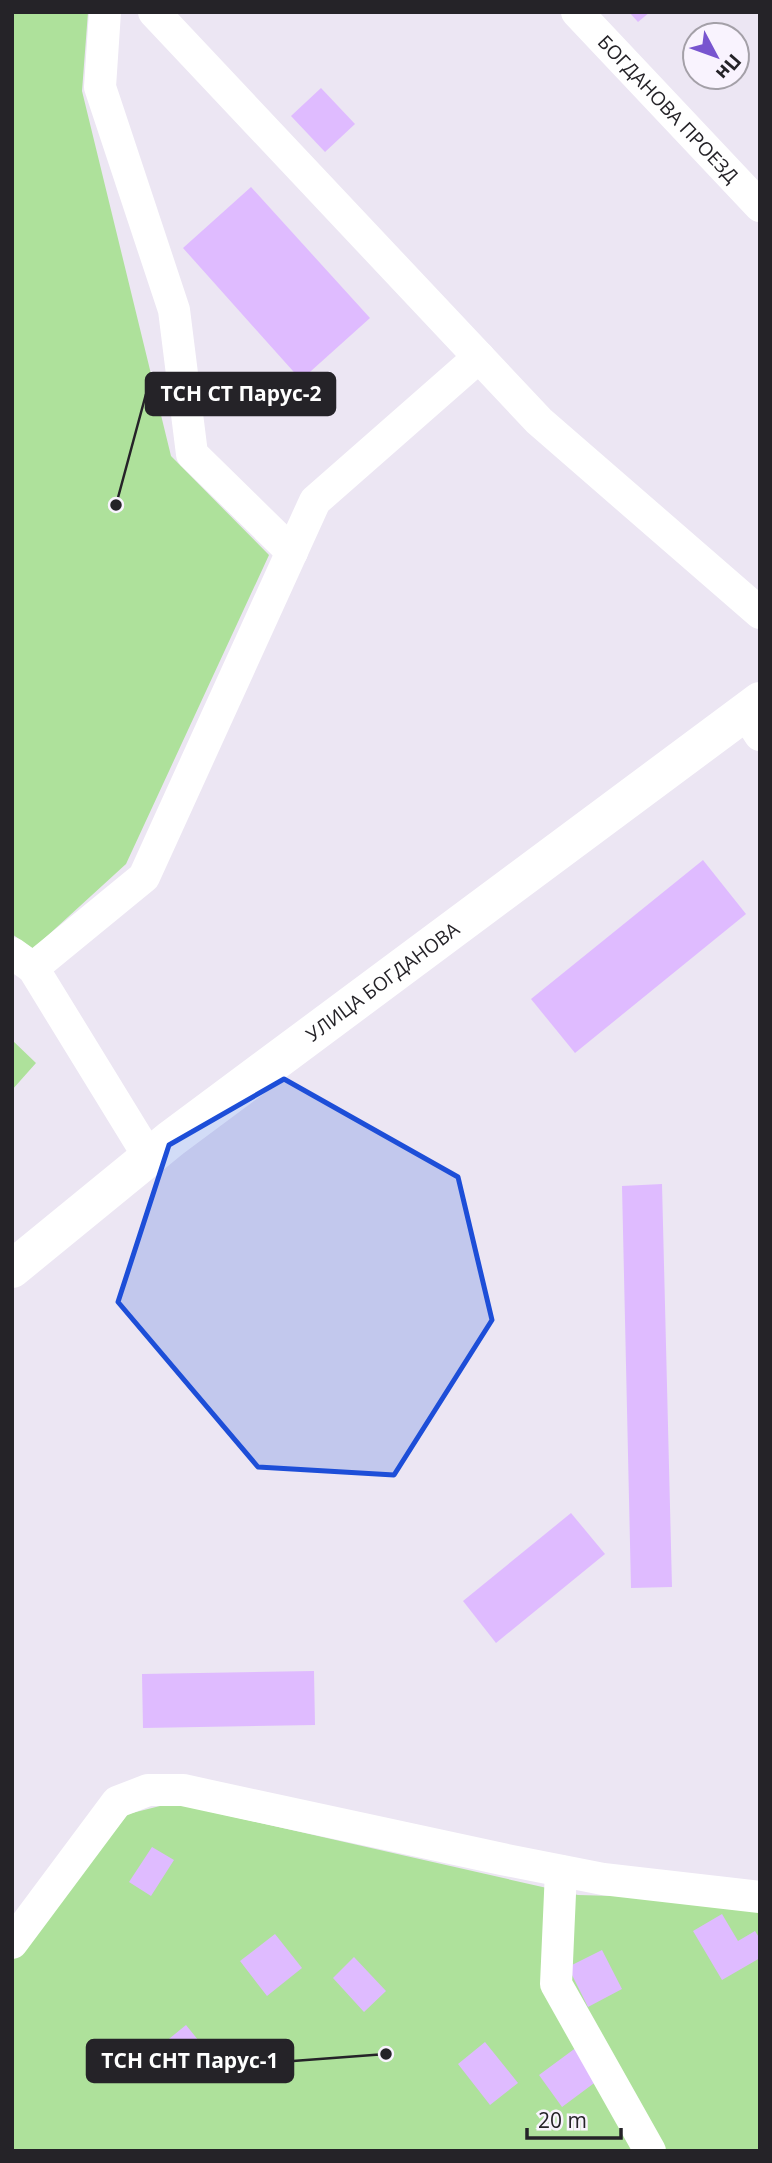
<svg xmlns="http://www.w3.org/2000/svg" width="772" height="2163" viewBox="0 0 772 2163" font-family="'Open Sans',sans-serif">
  <style>
    .green { fill: #aee19b }
    .building { fill: #dfbbff }
    .lines { fill: none; stroke-linecap: round; stroke-linejoin: round }
    .minor { stroke: #fff; stroke-width: 32 }
    .major { stroke: #fff; stroke-width: 38 }
    .marked { fill: #1d4ed8; fill-opacity: 0.2; stroke: #1d4ed8; stroke-width: 5; stroke-linejoin: round }
    .labels { text-anchor: middle; dominant-baseline: central; stroke-width: 5; stroke-linejoin: round; paint-order: stroke }
    .street-label { font-size: 19px; fill: #252328; stroke: #f9f3fe }
    .leader { fill: none; stroke: #252328; stroke-width: 2.5 }
    .callout-dot { fill: #252328; stroke: #f9f3fe; stroke-width: 2.5 }
    .callout { fill: #252328; stroke: #252328; stroke-width: 2.5 }
    .callout-label { font-size: 21px; text-anchor: middle; font-weight: bold; fill: #fff }
  </style>
  <rect width="100%" height="100%" fill="#ece6f3"/>
  <path class="green" d="M12 12H88L82 91 171 456 269 555 126 864 33 949 12 934Z
    M12 1040 36 1063 12 1090Z
    M172 1803 578 1895 754 1900 760 1903V2151H12V1958L128 1814Z"/>
  <path class="building" d="M629 12H650L638 22Z
    M321 88 355 124 325 152 291 116Z
    M251 187 370 318 301 380 183 248Z
    M703 860 746 914 575 1053 531 999Z
    M662 1184 672 1587 631 1588 622 1186Z
    M571 1513 605 1554 496 1643 463 1601Z
    M314 1671 315 1725 143 1728 142 1674Z
    M152 1847 174 1860 151 1896 129 1882Z
    M722 1914 738 1941 755 1931 760 1939V1958L722 1980 693 1931Z
    M275 1934 302 1968 267 1996 240 1961Z
    M602 1950 622 1989 588 2007 568 1967Z
    M354 1957 386 1991 364 2012 333 1978Z
    M186 2025 207 2051 185 2069 164 2043Z
    M485 2042 518 2083 490 2105 458 2064Z
    M577 2047 601 2078 562 2107 539 2075Z"/>
  <g class="lines">
    <g class="minor">
      <path d="M105 12 100 87 174 310 192 454 292 552"/>
      <path d="M154 12 539 421 760 613"/>
      <path id="s1" d="M577 12 760 206"/>
      <path d="M745 712 760 735"/>
      <path d="M12 953 33 968 149 1157"/>
      <path d="M33 968 144 877 315 501 479 357"/>
      <path d="M561 1871 556 1984 650 2151"/>
      <path d="M12 1943 117 1802 148 1790H183L502 1859 603 1879 760 1897"/>
    </g>
    <path class="major" id="s2" d="M12 1269 171 1139 760 701"/>
  </g>
  <path class="marked" d="M284 1079 458 1177 492 1320 394 1475 258 1467 118 1302 169 1145Z"/>
  <g class="labels">
    <g class="street-label">
      <text stroke="none"><textPath href="#s1" startOffset="133">БОГДАНОВА ПРОЕЗД</textPath></text>
      <text stroke="none"><textPath href="#s2" startOffset="469">УЛИЦА БОГДАНОВА</textPath></text>
    </g>
  </g>
  <path class="leader" d="M116 505L146 394M386 2054L293 2061"/>
  <g class="callout-dot">
    <circle cx="116" cy="505" r="7"/>
    <circle cx="386" cy="2054" r="7"/>
  </g>
  <g class="callout">
    <rect x="146" y="373" width="189" height="42" rx="7"/>
    <rect x="87" y="2040" width="206" height="42" rx="7"/>
  </g>
  <g class="callout-label">
    <text x="241" y="401">ТСН СТ Парус-2</text>
    <text x="190" y="2068">ТСН СНТ Парус-1</text>
  </g>
  <rect width="772" height="2163" fill="none" stroke="#252328" stroke-width="28"/>
  <g transform="translate(716 56) rotate(131)"><circle r="33" fill="#f9f3fe" stroke="#a4a0a8" stroke-width="2"/>
  <path d="M0-5L12 26L0 18L-12 26Z" fill="#7855cf"/>
  <text y="-10" font-size="19" font-weight="bold" text-anchor="middle" fill="#252328">Пн</text>
  </g>
  <path d="M527 2128v10h94v-10" fill="none" stroke="#252328" stroke-width="3.5"/>
  <text x="538" y="2128" font-size="21" fill="#252328" stroke="#f9f3fe" stroke-width="5" paint-order="stroke">20 m</text>
</svg>
